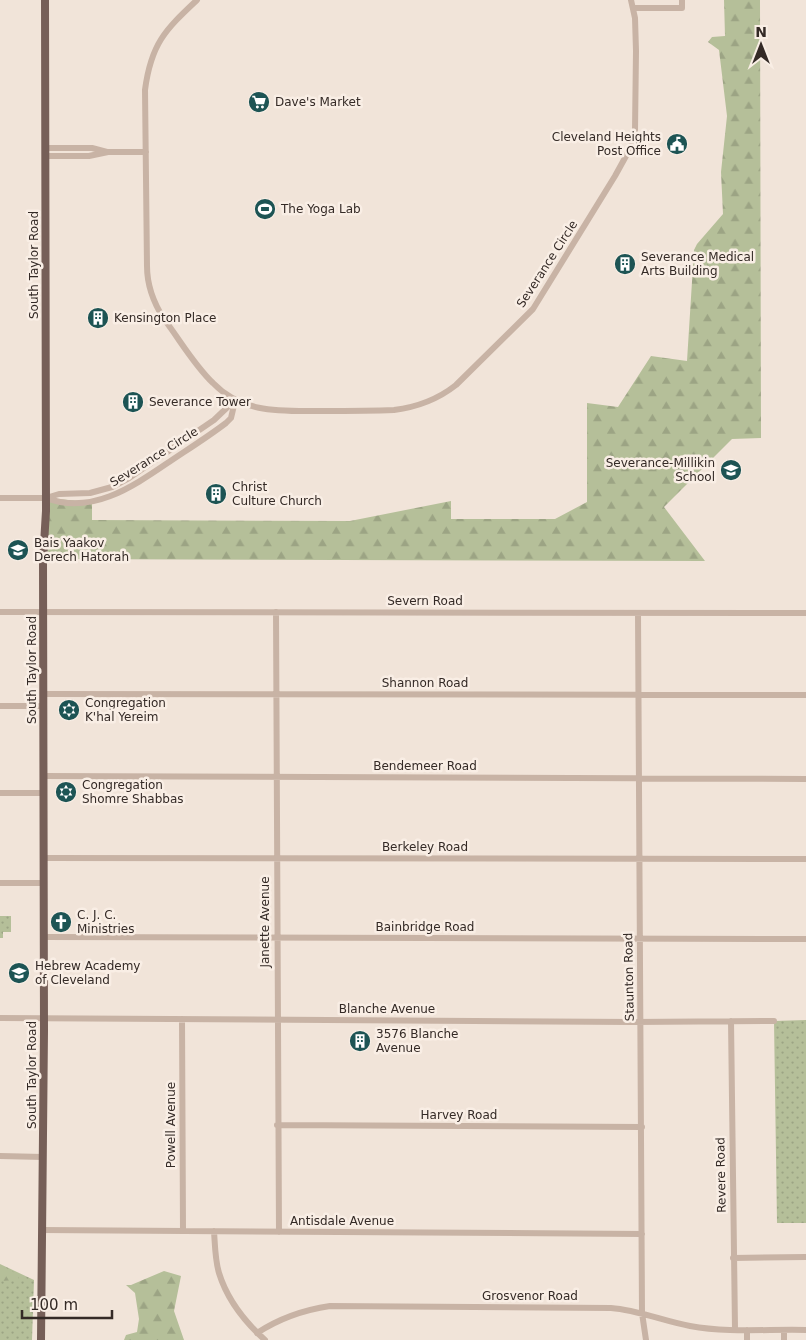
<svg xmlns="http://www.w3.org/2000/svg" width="806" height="1340" viewBox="0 0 806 1340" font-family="'DejaVu Sans',sans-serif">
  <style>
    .grass { fill: url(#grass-dots) }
    .forest { fill: url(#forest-firs) }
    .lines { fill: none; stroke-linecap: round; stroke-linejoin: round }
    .minor { stroke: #c8b3a5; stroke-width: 6 }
    .major { stroke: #765f58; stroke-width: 8 }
    .labels { text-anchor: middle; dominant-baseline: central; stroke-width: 5; stroke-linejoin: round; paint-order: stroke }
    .poi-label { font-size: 12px; fill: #342a26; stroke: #f9eee5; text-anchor: start }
    .street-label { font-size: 12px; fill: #342a26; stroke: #f9eee5 }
  </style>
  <defs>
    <pattern id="grass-dots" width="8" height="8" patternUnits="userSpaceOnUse" patternTransform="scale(1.25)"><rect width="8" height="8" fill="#b5bf99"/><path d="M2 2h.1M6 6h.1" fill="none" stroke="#9ca484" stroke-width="1.8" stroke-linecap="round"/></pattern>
    <pattern id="forest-firs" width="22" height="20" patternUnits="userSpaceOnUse" patternTransform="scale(1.25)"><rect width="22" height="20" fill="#b5bf99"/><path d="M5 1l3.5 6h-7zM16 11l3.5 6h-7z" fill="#9ca484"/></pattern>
  </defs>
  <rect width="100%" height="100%" fill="#f1e4d9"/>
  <path class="grass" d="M0 916H11V932H3V938H0Z
    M806 1020V1223H777L774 1021Z
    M0 1264 34 1280 32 1340H0Z"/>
  <path class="forest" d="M724 0H760L761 438 732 439 664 507 705 561 48 559 43 561 46 498 92 502V520L350 521 451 501V519H555L587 502V403L618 407 651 356 687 361 694 250 697 244 723 214 721 172 727 116 719 50 708 42 712 37 725 36Z
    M0 1265 19 1275 18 1280 0 1281Z
    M164 1271 181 1276 174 1311 184 1340H124L126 1335 137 1332 139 1319 135 1293 126 1285H131Z"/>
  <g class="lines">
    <path class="minor" d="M197 0C165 30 151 44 145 90L147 266C147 286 153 302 164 319 180 340 194 365 213 383 243 414 281 411 321 411 345 411 370 411 394 410 418 407 437 400 456 385L533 309 615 176 631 147 635 130 636 51 635 18 631 0
      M633 8H682V0
      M45 148H92L107 152
      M45 156H89L108 152H146
      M0 498H46L59 494 90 493 112 487 129 478 214 420 235 400
      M46 498C93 516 135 485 172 460 190 448 209 436 226 423L231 418 235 401
      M0 612 806 613
      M276 612 279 1232
      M638 613 642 1313 646 1340
      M43 694 806 695
      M0 706H43
      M43 776 806 779
      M0 793H43
      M44 858 806 859
      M0 883H44
      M44 937 806 939
      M0 1018 633 1022 774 1021
      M182 1019 183 1231
      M731 1021 735 1329
      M277 1125 642 1127
      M0 1156 43 1157
      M42 1230 642 1234
      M214 1231C215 1245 215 1260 219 1273 227 1299 245 1322 265 1340
      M733 1258 806 1257
      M747 1330V1340
      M784 1330V1340
      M257 1333C280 1318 303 1310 330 1306L611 1308C638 1310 663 1321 690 1326 728 1333 768 1329 806 1330"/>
    <path class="major" d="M41 1340 44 1031 43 561 46 511 45 0"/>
  </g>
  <defs>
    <g id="supermarket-disc" transform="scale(1.125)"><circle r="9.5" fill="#1d5454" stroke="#f9eee5"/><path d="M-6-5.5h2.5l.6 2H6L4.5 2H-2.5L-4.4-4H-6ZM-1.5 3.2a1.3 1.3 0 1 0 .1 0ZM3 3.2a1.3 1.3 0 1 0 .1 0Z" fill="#fff"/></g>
    <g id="civic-disc" transform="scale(1.125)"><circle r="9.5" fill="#1d5454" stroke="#f9eee5"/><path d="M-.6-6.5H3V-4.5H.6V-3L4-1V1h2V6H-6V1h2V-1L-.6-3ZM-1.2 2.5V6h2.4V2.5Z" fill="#fff"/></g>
    <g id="stadium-disc" transform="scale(1.125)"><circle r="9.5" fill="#1d5454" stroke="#f9eee5"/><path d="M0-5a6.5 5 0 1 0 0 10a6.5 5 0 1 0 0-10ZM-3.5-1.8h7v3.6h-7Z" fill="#fff"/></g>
    <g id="building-disc" transform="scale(1.125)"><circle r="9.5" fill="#1d5454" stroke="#f9eee5"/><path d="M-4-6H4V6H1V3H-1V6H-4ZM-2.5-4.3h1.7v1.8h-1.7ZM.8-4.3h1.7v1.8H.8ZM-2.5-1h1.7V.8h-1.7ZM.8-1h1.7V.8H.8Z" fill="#fff"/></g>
    <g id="school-disc" transform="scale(1.125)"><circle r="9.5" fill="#1d5454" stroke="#f9eee5"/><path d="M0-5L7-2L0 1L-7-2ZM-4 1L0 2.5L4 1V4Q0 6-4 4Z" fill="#fff"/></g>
    <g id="synagogue-disc" transform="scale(1.125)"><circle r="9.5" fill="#1d5454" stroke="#f9eee5"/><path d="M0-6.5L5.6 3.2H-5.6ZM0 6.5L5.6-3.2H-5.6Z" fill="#fff"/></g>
    <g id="church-disc" transform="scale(1.125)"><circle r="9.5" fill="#1d5454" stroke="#f9eee5"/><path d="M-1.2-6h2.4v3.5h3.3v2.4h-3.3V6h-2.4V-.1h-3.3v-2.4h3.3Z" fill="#fff"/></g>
  </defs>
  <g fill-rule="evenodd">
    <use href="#supermarket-disc" x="259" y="102"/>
    <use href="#civic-disc" x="677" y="144"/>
    <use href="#stadium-disc" x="265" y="209"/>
    <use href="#building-disc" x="625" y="264"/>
    <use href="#building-disc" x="98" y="318"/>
    <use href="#building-disc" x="133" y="402"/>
    <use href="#school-disc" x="731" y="470"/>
    <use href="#building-disc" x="216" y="494"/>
    <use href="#school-disc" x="18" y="550"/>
    <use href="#synagogue-disc" x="69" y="710"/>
    <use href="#synagogue-disc" x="66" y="792"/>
    <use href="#church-disc" x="61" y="922"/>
    <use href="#school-disc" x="19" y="973"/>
    <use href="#building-disc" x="360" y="1041"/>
  </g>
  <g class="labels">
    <g class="poi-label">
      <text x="275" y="102">Dave's Market</text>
      <text x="661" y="137" text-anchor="end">Cleveland Heights<tspan x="661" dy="14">Post Office</tspan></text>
      <text x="281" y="209">The Yoga Lab</text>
      <text x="641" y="257">Severance Medical<tspan x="641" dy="14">Arts Building</tspan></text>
      <text x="114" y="318">Kensington Place</text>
      <text x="149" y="402">Severance Tower</text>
      <text x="715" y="463" text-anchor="end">Severance-Millikin<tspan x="715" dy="14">School</tspan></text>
      <text x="232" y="487">Christ<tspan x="232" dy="14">Culture Church</tspan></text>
      <text x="34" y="543">Bais Yaakov<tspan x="34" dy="14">Derech Hatorah</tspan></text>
      <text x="85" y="703">Congregation<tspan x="85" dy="14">K'hal Yereim</tspan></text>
      <text x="82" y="785">Congregation<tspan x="82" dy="14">Shomre Shabbas</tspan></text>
      <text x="77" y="915">C. J. C.<tspan x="77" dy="14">Ministries</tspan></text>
      <text x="35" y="966">Hebrew Academy<tspan x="35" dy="14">of Cleveland</tspan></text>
      <text x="376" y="1034">3576 Blanche<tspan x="376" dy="14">Avenue</tspan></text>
    </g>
    <g class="street-label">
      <text transform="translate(547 264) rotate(-57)">Severance Circle</text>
      <text transform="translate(34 265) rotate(-90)">South Taylor Road</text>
      <text transform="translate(154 457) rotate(-32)">Severance Circle</text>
      <text x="425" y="601">Severn Road</text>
      <text transform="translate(32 670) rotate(-90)">South Taylor Road</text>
      <text x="425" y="683">Shannon Road</text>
      <text x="425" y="766">Bendemeer Road</text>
      <text x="425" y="847">Berkeley Road</text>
      <text transform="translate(265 922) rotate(-90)">Janette Avenue</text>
      <text x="425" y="927">Bainbridge Road</text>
      <text transform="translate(629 977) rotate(-91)">Staunton Road</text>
      <text x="387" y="1009">Blanche Avenue</text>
      <text transform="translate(32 1075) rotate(-90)">South Taylor Road</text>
      <text x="459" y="1115">Harvey Road</text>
      <text transform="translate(171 1125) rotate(-90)">Powell Avenue</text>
      <text transform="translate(721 1175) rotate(-91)">Revere Road</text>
      <text x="342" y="1221">Antisdale Avenue</text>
      <text x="530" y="1296">Grosvenor Road</text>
    </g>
  </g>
  <g transform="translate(761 45)" stroke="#f9eee5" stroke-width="4" paint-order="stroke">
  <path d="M0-4L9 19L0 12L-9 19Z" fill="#342a26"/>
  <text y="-8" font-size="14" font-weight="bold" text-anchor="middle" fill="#342a26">N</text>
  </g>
  <path d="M22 1310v8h90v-8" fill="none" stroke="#342a26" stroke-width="2.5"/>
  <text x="30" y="1310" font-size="15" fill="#342a26" stroke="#f9eee5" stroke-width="4" paint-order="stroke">100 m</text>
</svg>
